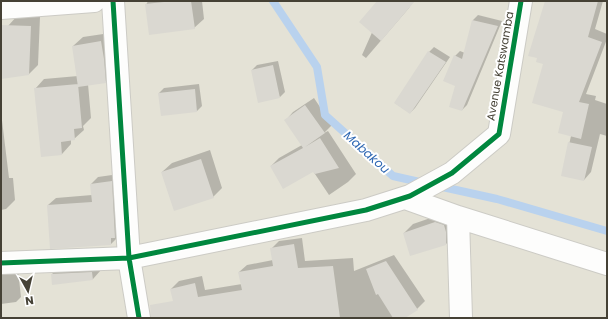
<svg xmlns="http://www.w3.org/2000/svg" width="608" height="319" viewBox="0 0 608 319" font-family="Poppins,sans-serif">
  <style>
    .residential { fill: #e4e2d6 }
    .shadow { fill: #0003 }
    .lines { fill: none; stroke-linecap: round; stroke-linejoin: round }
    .stream { stroke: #b9d2ee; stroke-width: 8 }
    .building { fill: #dad8d1 }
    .street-casing { stroke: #cccbc5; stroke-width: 24 }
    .street { stroke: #fdfdfc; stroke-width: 22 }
    .cycleway-casing { stroke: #fff; stroke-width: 8 }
    .cycleway { stroke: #00873e; stroke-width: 5 }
    .labels { text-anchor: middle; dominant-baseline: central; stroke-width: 4; stroke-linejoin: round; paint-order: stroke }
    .street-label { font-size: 11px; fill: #454135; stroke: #fff }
    .water-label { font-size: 12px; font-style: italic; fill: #2e67b2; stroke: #fff }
  </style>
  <rect width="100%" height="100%" fill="#f0efe9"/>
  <path class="residential" d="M1 1H607V318H1Z"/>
  <path class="shadow" d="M148 1H202L204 19 194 28 146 5Z
    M386 1H412L409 8 366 58 362 55Z
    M546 1H603L595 29 607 34V39L586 94 596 96 595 100 607 104V136L600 134 591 172 584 180 562 175 571 136 564 111 544 64Z
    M478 15 502 21 467 105 462 110 456 85 455 56 460 51 465 53 473 20Z
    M17 16 40 17 38 65 29 74 1 78V29L8 26Z
    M110 33 114 72 105 82 88 84 91 118 83 126 84 130 74 139 71 140V144L62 154 42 156 35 89 44 79 78 76 73 46 83 37Z
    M434 47 450 57 415 108 410 113 395 103 429 52Z
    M278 61 285 92 280 97 252 70 257 65Z
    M199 84 202 106 197 111 159 93 164 88Z
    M314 98 332 125 324 133 328 131 356 174 348 182 329 195 313 171 271 166 279 158 302 145 286 120 293 112Z
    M1 112 9 178H13L15 200 6 209 1 210Z
    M210 150 222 188 213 197 162 172 172 163Z
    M119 174 118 237 111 244 48 205 56 198 92 195 91 184 98 177Z
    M445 213 455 235 446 244 404 233 413 224Z
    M302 238 305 261 353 258 354 271 394 255 425 301 417 309 403 318H178L171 289 179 281 202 276 205 290 242 284 239 272 247 265 273 260 271 249 279 241Z
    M101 264V270L93 279 53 284 52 274 61 265Z
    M18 270 21 297 16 302 1 304V273Z"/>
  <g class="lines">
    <path class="stream" d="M273 1 317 67 325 115 393 176 424 183
      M438 186 497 199 607 231"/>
  </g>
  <path class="building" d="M173 1H191L195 29 149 35 145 4Z
    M377 1H415L381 41 359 22Z
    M545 1H598L588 37 602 42 579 102 589 104 581 139 558 133 563 112 532 103 543 64 536 62 537 58 528 56Z
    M472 20 498 26 462 111 449 107 455 86 443 81 454 55 462 59Z
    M1 25 31 26 29 75 1 79Z
    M101 41 104 59 106 83 78 87 72 46Z
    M428 51 446 62 410 114 394 103Z
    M273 65 280 98 258 103 251 70Z
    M78 84 82 128 74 129 75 140 61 142 62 155 41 157 34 88Z
    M195 89 197 112 161 116 158 93Z
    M305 105 325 133 305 147 320 138 339 168 315 174 313 172 283 189 270 166 303 148 284 120Z
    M568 142 592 147 584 181 561 176Z
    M201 159 214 198 174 211 161 172Z
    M112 181 115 238H111V245L50 249 47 205 92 202 90 184Z
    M435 222 444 225 446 232V245L410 256 403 233Z
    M294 244 298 268 333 266 340 318H151L150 305 173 301 170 289 195 283 198 297 242 290 238 272 273 266 270 248Z
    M386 261 418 310 405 318H393L378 294 376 295 366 269Z
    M92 272 93 280 52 285 51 274Z"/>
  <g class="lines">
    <g class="street-casing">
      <path id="street" d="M113 1 129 258 139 318
        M1 8 94 1
        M405 198 458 217 461 318
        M458 217 607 264
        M1 263 129 258 366 210 410 196 452 173 499 134 521 1"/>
    </g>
    <use href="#street" class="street"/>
    <g class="cycleway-casing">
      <path id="cycleway" d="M113 1 129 258 139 318
        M1 263 129 258 366 210 410 196 452 173 499 134 521 1"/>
    </g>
    <use href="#cycleway" class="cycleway"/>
  </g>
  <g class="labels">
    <g class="street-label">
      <text transform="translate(500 66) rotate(-80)">Avenue Katswamba</text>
    </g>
    <g class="water-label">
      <text transform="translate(367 152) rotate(42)">Mabakou</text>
    </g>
  </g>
  <rect width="608" height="319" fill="none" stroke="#454135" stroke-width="4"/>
  <g transform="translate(28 291) rotate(172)" stroke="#ffffff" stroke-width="3" paint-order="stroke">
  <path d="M0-3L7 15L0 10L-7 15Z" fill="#454135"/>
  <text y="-6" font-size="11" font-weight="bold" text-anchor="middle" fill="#454135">N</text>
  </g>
</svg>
